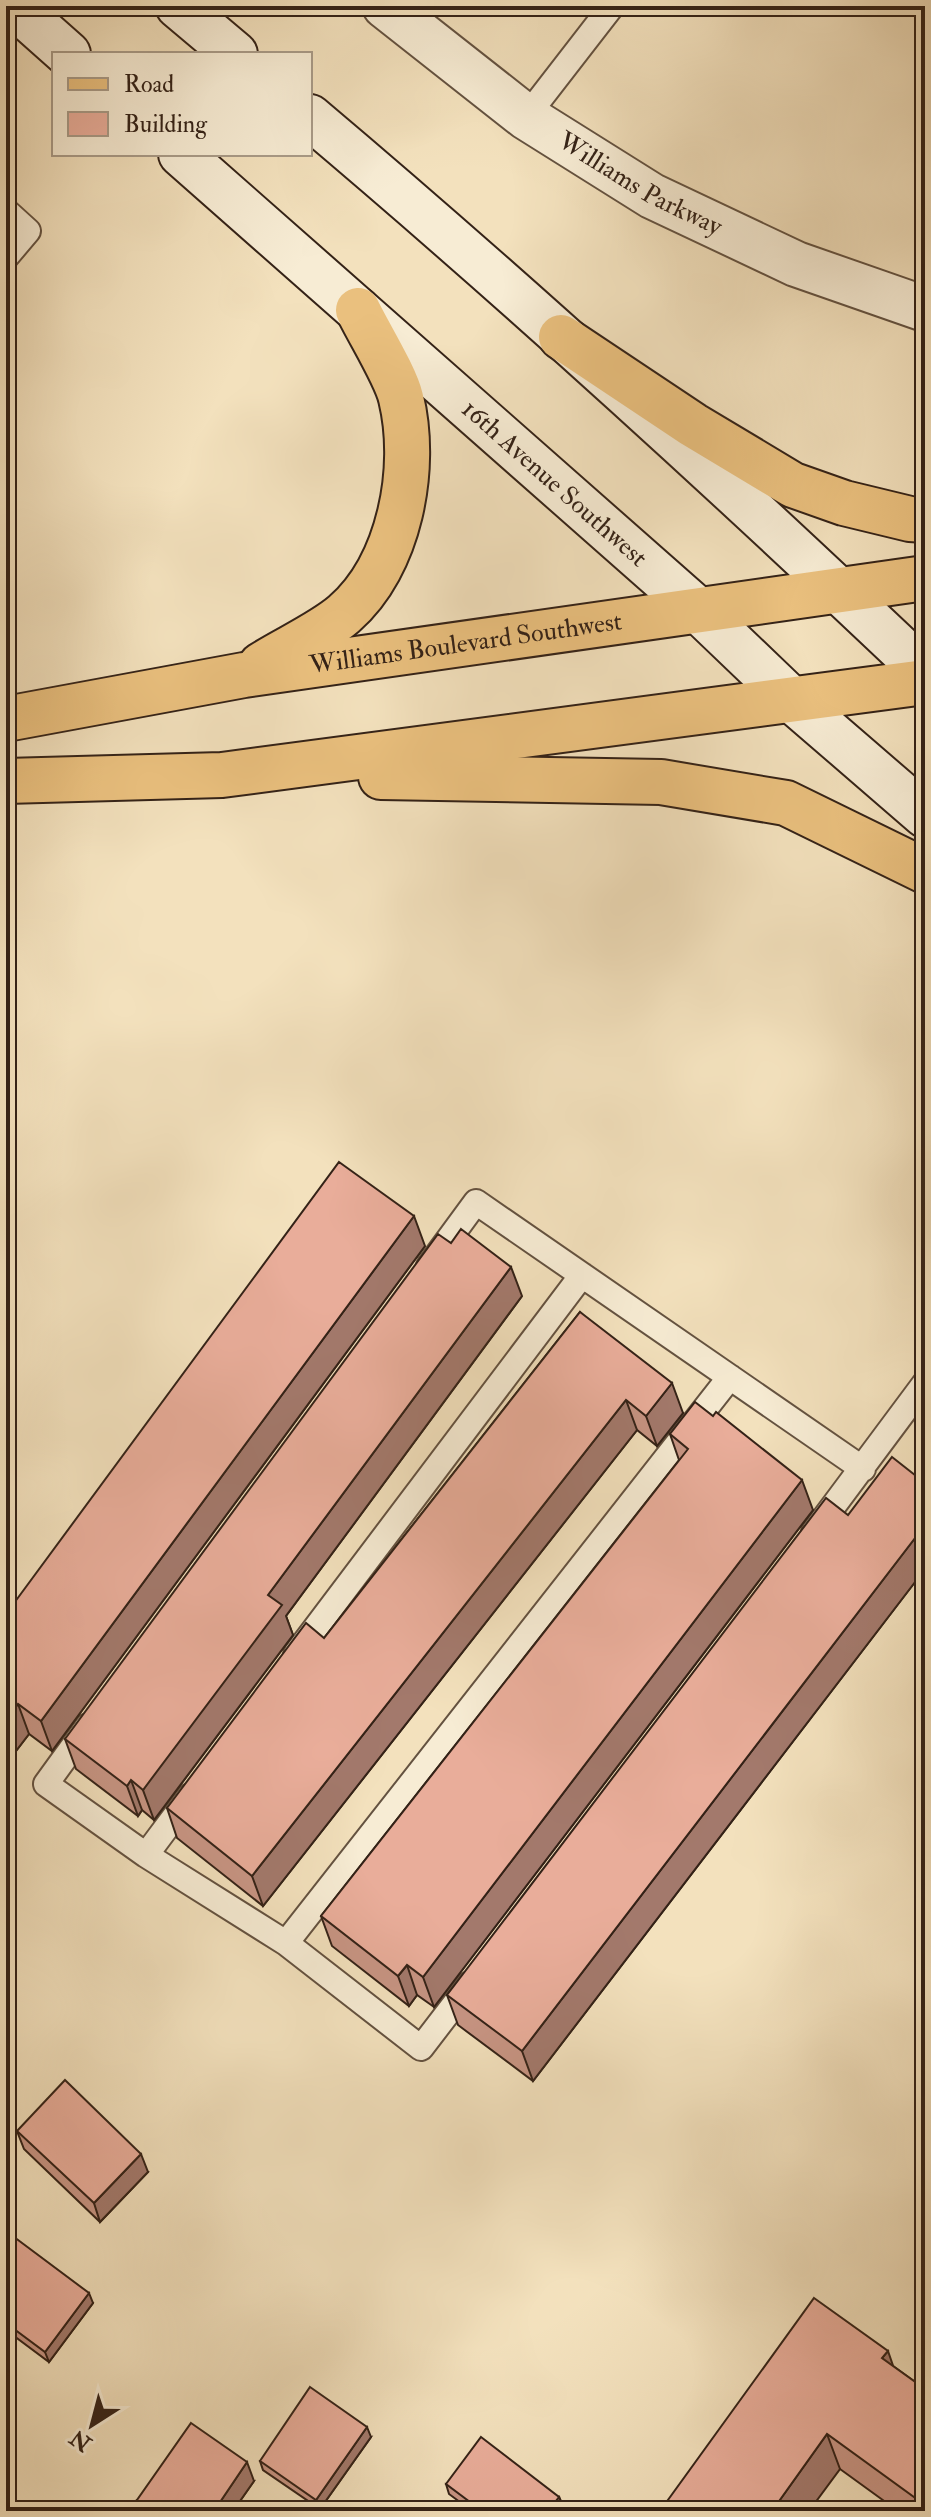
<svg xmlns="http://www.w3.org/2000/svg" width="931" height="2517" viewBox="0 0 931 2517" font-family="'IM FELL Double Pica',serif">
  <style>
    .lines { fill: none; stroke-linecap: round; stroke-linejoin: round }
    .service-casing { stroke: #645240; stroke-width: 28 }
    .minor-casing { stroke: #645240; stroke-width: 48 }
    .secondary-casing { stroke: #342217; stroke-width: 48 }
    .primary-casing { stroke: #342217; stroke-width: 48 }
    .service { stroke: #f7ecd4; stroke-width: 24 }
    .minor { stroke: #f7ecd4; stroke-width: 44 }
    .secondary { stroke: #f7ecd4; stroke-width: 44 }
    .primary { stroke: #eac07e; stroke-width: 44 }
    .wall { fill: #c89584; stroke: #342217; stroke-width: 2 }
    .shaded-wall { fill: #a3796c; stroke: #342217; stroke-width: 2 }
    .building { fill: #e9ad9a; stroke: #342217; stroke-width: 2 }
    .labels { text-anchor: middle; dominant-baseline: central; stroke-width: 6; stroke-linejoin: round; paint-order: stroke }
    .street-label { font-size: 26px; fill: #342217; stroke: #f7ecd4 }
  </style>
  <rect width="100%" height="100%" fill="#f3e1bd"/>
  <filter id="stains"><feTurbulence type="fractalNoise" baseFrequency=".0025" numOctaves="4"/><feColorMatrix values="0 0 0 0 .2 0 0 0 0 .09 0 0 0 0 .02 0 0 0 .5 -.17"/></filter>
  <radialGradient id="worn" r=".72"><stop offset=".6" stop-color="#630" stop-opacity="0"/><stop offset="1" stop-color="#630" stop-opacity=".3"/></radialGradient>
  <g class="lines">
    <g class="service-casing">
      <path id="service" d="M526 117 612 6
        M6 211 28 231 6 257
        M429 1266 476 1202 863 1469
        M814 1532 925 1383
        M296 1654 582 1275
        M88 1726 46 1784 146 1855 286 1943 421 2048 470 1984
        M146 1855 190 1796
        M286 1943 730 1377"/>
    </g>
    <g class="minor-casing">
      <g id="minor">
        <path id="s1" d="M385 6 526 117 652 196 796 264 925 309"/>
      </g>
    </g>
    <g class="secondary-casing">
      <g id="secondary">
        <path d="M14 6 68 54"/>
        <path d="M178 6 235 54"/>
        <path d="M310 117C521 295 725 482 925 672"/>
        <path id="s2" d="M181 154 698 610 793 701 925 815"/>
      </g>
    </g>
    <g class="primary-casing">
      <g id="primary">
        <path d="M561 337 693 425 793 485 844 503 910 519 925 520"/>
        <path d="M261 665C286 649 322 633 344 614 400 565 418 468 401 398 396 376 369 333 358 310"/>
        <path id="s3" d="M6 719 244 675 925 578"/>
        <path d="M381 777 661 782 786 803 925 871"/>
        <path d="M6 781 222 775 925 682"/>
      </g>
    </g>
    <use href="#service" class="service"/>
    <use href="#minor" class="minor"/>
    <use href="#secondary" class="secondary"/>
    <use href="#primary" class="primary"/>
  </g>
  <path class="wall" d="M425 1246 52 1751 29 1734 6 1764V1614Z
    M522 1296 286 1616 293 1635 154 1820 142 1810 138 1816 76 1769 65 1739Z
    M580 1312 683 1413 657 1446 637 1430 263 1906 177 1838 167 1808 324 1638Z
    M670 1434 813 1510 434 2007 417 1995 409 2006 332 1946 321 1916 679 1460Z
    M925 1483V1569L533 2081 458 2025 447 1995 848 1515Z
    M17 2131 148 2172 100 2222 24 2149Z
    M6 2231 93 2303 49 2362 6 2330Z
    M893 2366 925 2389V2511H898L840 2469 660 2511Z
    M371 2437 320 2509 263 2470 260 2461Z
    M254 2481 233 2511H141L137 2500Z
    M446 2484 559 2497 563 2506 560 2511H472L449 2494Z"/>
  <path class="shaded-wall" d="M414 1216 425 1246 52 1751 41 1721Z
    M511 1267 522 1296 286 1616 293 1635 154 1820 143 1790 268 1595Z
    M672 1383 683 1413 657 1446 646 1416Z
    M626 1400 637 1430 263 1906 252 1876Z
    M802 1480 813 1510 434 2007 423 1977Z
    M925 1525V1569L533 2081 522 2051Z
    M18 1704 29 1734 6 1764V1720Z
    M131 1780 142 1810 138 1816 127 1786Z
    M407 1965 417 1995 409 2006 398 1976Z
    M141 2154 148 2172 100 2222 94 2203Z
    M89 2293 93 2303 49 2362 45 2352Z
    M888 2351 900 2386 882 2358Z
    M367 2427 371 2437 320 2509 316 2500Z
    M827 2434 840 2469 809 2511H772Z
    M247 2462 254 2481 233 2511H214Z
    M559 2497 563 2506 560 2511H548Z"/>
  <path class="building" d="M339 1162 414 1216 41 1721 18 1704 6 1720V1614Z
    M461 1229 511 1267 268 1595 282 1605 143 1790 131 1780 127 1786 65 1739 438 1234 451 1243Z
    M580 1312 672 1383 646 1416 626 1400 252 1876 167 1808 306 1623 324 1638Z
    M695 1402 713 1416 716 1412 802 1480 423 1977 407 1965 398 1976 321 1916 688 1449 670 1434Z
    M892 1457 925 1483V1525L522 2051 447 1995 826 1498 848 1515Z
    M65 2080 141 2154 94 2203 17 2131Z
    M6 2231 89 2293 45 2352 6 2323Z
    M814 2298 888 2351 882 2358 925 2389V2505L827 2434 772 2511H660Z
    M310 2387 367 2427 316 2500 260 2461Z
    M191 2423 247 2462 214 2511H154L137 2500Z
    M481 2437 559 2497 548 2511H482L446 2484Z"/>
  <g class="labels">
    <g class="street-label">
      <text stroke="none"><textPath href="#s1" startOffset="312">Williams Parkway</textPath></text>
      <text stroke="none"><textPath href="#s2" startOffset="498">16th Avenue Southwest</textPath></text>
      <text stroke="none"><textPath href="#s3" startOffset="466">Williams Boulevard Southwest</textPath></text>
    </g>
  </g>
  <rect width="931" height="2517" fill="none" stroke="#f3e1bd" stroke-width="32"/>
  <rect x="8" y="8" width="915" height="2501" fill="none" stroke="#342217" stroke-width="4"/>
  <rect x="16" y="16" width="899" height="2485" fill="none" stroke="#342217" stroke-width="2"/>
  <rect x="52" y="52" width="260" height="104" fill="#f7ecd4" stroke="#a99b88" stroke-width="2"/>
  <rect x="68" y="78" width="40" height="12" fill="#eac07e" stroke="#a99b88" stroke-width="2"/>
  <text x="124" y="92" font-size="24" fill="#342217">Road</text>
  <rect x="68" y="112" width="40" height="24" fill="#e9ad9a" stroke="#a99b88" stroke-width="2"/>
  <text x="124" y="132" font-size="24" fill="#342217">Building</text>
  <g transform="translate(92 2425) rotate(216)" stroke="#f7ecd4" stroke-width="6" paint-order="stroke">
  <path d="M0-6L14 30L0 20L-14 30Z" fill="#342217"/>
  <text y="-12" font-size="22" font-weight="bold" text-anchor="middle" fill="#342217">N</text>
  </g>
  <rect width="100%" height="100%" filter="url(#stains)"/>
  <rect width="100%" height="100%" fill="url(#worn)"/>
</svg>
